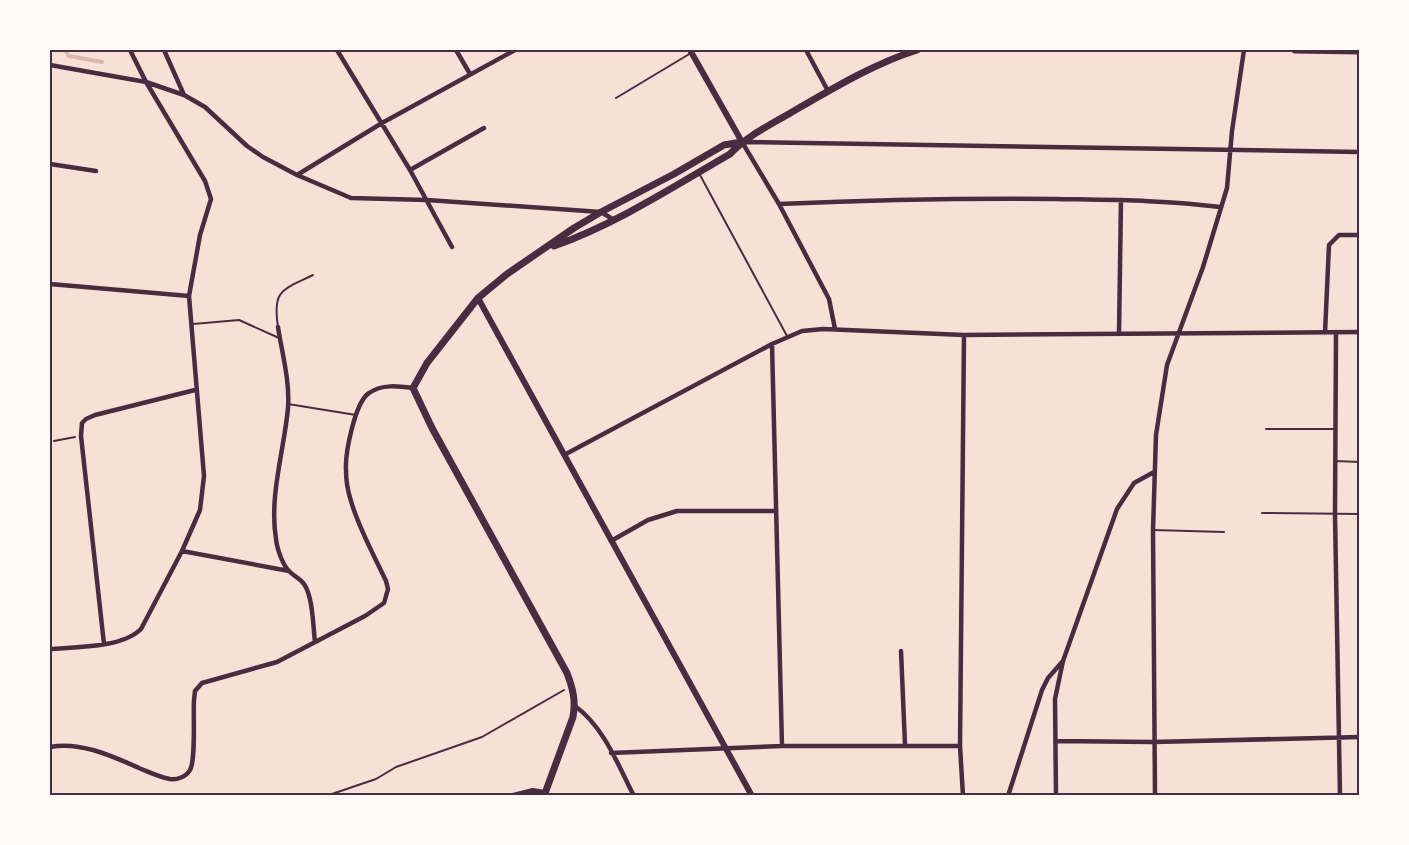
<svg xmlns="http://www.w3.org/2000/svg" width="1409" height="845" viewBox="0 0 1409 845" font-family="'Nunito Sans',sans-serif">
  <style>
    .lines { fill: none; stroke-linecap: round; stroke-linejoin: round }
    .stream { stroke: #dcb8b0; stroke-width: 4 }
    .path { stroke: #4a2c40; stroke-width: 2 }
    .service { stroke: #4a2c40; stroke-width: 2 }
    .minor { stroke: #4a2c40; stroke-width: 4.5 }
    .tertiary { stroke: #4a2c40; stroke-width: 6 }
    .secondary { stroke: #4a2c40; stroke-width: 7 }
    .neatline { fill: none; stroke: #4a2c40; stroke-width: 2 }
  </style>
  <rect width="100%" height="100%" fill="#f7e1d7"/>
  <g class="lines">
    <path class="stream" d="M65 50 69 56 102 62"/>
    <path class="path" d="M54 441 75 437
      M281 796H285
      M326 796 376 779 396 767 482 737 564 690"/>
    <path class="service" d="M616 98 691 53
      M700 175 787 336
      M193 324 239 320 279 338
      M278 327C272 289 283 290 313 275
      M288 404 356 415
      M1266 429H1335
      M1335 461 1360 462
      M1262 513 1360 514
      M1153 530 1224 532"/>
    <path class="minor" d="M164 50 184 95
      M337 50 410 170 452 247
      M456 50 470 74
      M806 50 828 91
      M50 65 146 82 184 95 205 107 247 146 263 157 297 175 351 198 427 200 601 212 614 220
      M742 142 779 204 829 299 835 329
      M745 142 1360 152
      M50 164 96 171
      M410 170 484 128
      M297 175 382 123 515 50
      M779 204C871 200 963 198 1056 199 1111 200 1165 200 1220 207
      M50 284 189 296
      M278 327C282 353 290 381 288 408 284 451 269 496 276 539 277 549 283 566 290 572 295 577 300 578 304 584 313 597 313 626 315 642
      M1325 333 1329 245 1339 235H1360
      M1336 333 1335 515 1340 796
      M1119 334 1121 200
      M772 344 782 746
      M564 455 772 344 802 331 823 329 964 335 1360 332
      M611 541 648 520 677 511H776
      M182 551 289 571
      M104 644 81 436 82 423 86 419 95 415 195 390
      M50 649C76 647 122 648 141 629L182 551 200 510 204 476 189 296 200 235 211 199 205 181 146 82 130 50
      M901 651 905 745
      M575 706C604 727 618 765 634 796
      M1056 741 1153 742 1360 737
      M50 747C80 741 112 756 139 768 149 772 159 777 170 779 177 780 186 777 190 770 196 760 193 714 194 700L195 691 202 683 277 662 365 616 384 603 388 589 386 581C374 555 359 529 351 501 348 492 346 480 346 470 345 453 355 402 369 393 382 384 398 386 413 388
      M611 753 782 746H960
      M963 796 960 746 964 335
      M1008 796 1042 690 1048 678 1063 661
      M1056 796 1055 699 1063 661 1117 509 1134 483 1154 472
      M1155 796 1153 530 1156 435 1167 365 1203 267 1227 188 1232 131 1244 50"/>
    <path class="tertiary" d="M690 50 742 142
      M478 298 752 796
      M513 796 533 791 545 793"/>
    <path class="secondary" d="M1295 50 1360 51
      M554 246C616 224 673 187 730 154 747 136 770 125 792 112 832 89 873 64 917 50
      M544 796 573 717C576 701 573 689 567 673L432 428 413 388 427 363 478 298 507 274 574 228 601 212 674 174 724 145 742 142"/>
  </g>
  <rect width="1409" height="845" fill="none" stroke="#fffaf5" stroke-width="102"/>
  <rect x="51" y="51" width="1307" height="743" class="neatline"/>
</svg>
